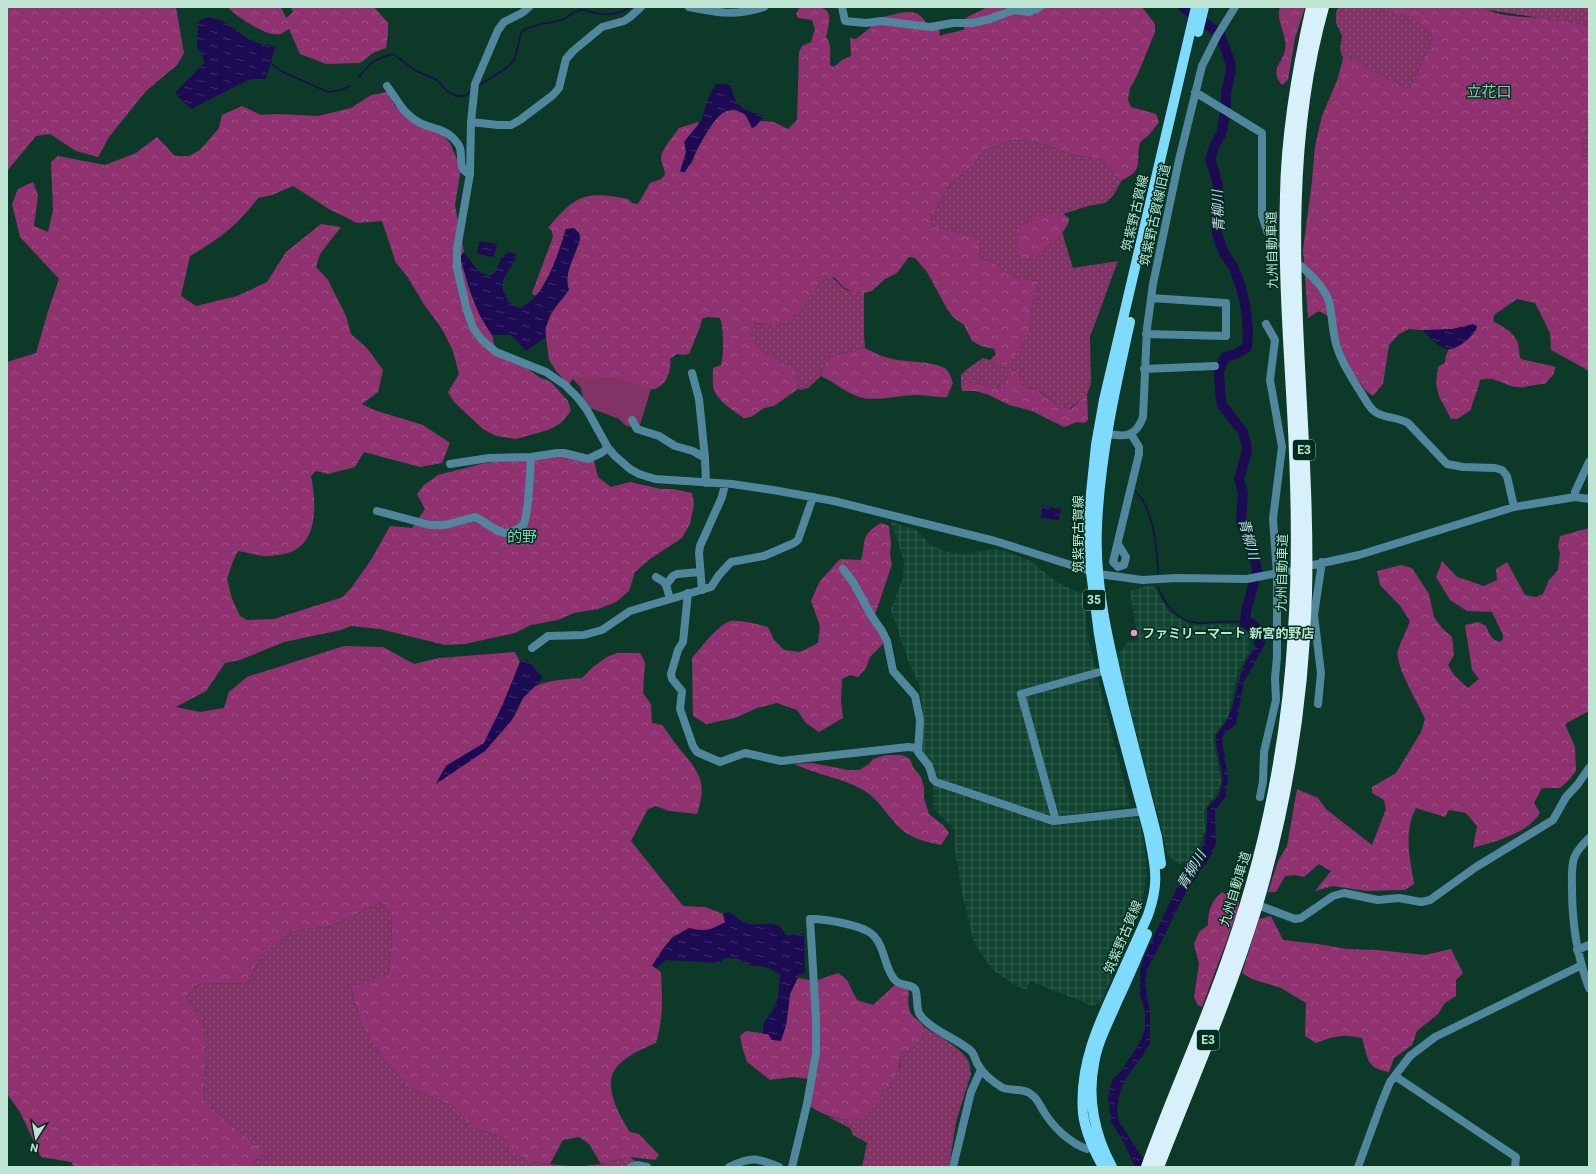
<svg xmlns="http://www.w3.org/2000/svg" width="1596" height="1174" viewBox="0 0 1596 1174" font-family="Roboto,'Noto Sans JP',sans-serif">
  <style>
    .industrial { fill: url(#industrial-grid) }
    .grass { fill: url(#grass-dots) }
    .forest { fill: url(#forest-crowns) }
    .park { fill: #813365 }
    .water { fill: url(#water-ripples) }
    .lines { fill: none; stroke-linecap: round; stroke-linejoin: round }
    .stream { stroke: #1c0b52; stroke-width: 1.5 }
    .river { stroke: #1c0b52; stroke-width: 10 }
    .minor { stroke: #50879c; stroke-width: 8 }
    .major { stroke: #7fdbfd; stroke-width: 10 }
    .highway { stroke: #d7f0fa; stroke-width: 12 }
    .poi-dot { fill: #f790ce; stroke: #002f1f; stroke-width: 1.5 }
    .labels { text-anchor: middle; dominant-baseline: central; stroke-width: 3; stroke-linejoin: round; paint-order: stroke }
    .shield { fill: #002f1f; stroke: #85ae9c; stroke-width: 1 }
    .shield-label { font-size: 12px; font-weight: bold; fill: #bee5d2 }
    .street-label { font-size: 13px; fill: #bee5d2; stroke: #002f1f }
    .poi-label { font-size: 13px; font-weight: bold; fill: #bee5d2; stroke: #002f1f; text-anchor: start }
    .water-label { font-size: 14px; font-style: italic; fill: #d3d4ee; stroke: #002f1f }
    .quarter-label { font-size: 15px; fill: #83d5b0; stroke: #002f1f }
  </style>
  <defs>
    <pattern id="industrial-grid" width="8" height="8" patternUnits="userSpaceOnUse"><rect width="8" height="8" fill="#104430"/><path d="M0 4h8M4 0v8" fill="none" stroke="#315f4d"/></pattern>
    <pattern id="grass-dots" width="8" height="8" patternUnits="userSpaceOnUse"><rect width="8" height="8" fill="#813365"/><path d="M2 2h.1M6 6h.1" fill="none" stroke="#91507a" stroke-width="1.8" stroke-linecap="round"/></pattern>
    <pattern id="forest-crowns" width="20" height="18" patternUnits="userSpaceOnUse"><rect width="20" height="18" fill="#913270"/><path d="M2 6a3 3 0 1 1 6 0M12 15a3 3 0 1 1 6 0" fill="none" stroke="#9f5084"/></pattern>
    <pattern id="water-ripples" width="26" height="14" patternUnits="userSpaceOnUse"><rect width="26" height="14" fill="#1c0b52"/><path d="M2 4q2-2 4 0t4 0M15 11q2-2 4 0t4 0" fill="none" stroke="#3b2e6a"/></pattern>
  </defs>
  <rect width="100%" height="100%" fill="#0c3928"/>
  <path class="industrial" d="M891 522 916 530 932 546 951 553 968 554 991 549 1004 551 1029 560 1058 583 1085 595 1087 635 1130 806 1050 818 940 779 934 772 920 754 923 711 919 684 908 660 891 609 903 578 904 561Z
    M1153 585 1168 611 1190 625 1227 624 1237 625 1249 633V652L1238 670 1228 717 1213 736 1221 782 1218 791 1204 810 1205 830 1193 860 1179 864 1168 856 1160 822 1115 655 1123 649 1128 642 1138 640 1130 591Z
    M933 783 1053 824 1138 815 1144 842 1147 873 1141 909 1102 1000 1093 1006 1030 981 1026 990 1015 985 993 970 974 943 962 892 955 851V830L933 808Z"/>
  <path class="grass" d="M1339 7H1379L1414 19 1432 34 1431 43 1411 86 1406 88 1375 72 1354 59 1343 58 1340 49 1342 36 1336 23V12Z
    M1483 7H1589V25L1487 10Z
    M1589 116V158L1581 154C1582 141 1587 129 1589 116Z
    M1019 140 1041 143 1073 155 1103 159C1108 167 1113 176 1122 180L1113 196 1105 203 1088 206 1063 214H1046L1033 221 1025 223 1016 232 1020 257H1040L1047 246 1057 241 1062 232 1073 268 1118 261 1090 337 1091 383 1087 395C1080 399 1076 404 1069 409L1059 406 1041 392 1021 385 1020 378 1007 375 1004 387 995 388 972 382 961 385V375L967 369 983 358 990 360 1000 366 1031 326V302L1037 295 1038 281 1022 279 1006 273 993 262 977 258 971 236 964 235 932 225 931 218 951 182 971 168 984 151 1009 141Z
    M827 275C836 279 836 281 842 287 848 292 857 292 864 293V335L865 348 830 357 823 368 821 376 808 388 801 390 798 389 796 370 762 351 751 336 753 323 774 324 794 317 810 296 823 276Z
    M382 902 391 914 392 943 388 975 351 989 361 1024 383 1059 410 1088 453 1106 472 1127 508 1139 531 1162 577 1167 601 1164 630 1157 642 1167H251L253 1162 265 1153 204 1102 206 1053 203 1022 186 997 198 984 247 983 261 956 292 931 331 926Z
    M924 1027C936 1034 960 1047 967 1059 970 1063 970 1069 971 1074L956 1122 949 1167H862L867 1143 853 1135 850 1128 828 1117 847 1120 877 1102 900 1066 901 1054C917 1047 921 1045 924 1027Z"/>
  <path class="forest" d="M7 7H176L184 53 177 65 146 91 109 137 98 157 76 151 50 134 36 136 7 171Z
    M227 7H281L286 18 293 12 291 7H374L388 23V35L386 48 373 53 360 63 326 64 300 54 289 29C287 30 283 33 281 34 267 38 237 16 227 7Z
    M800 7C828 7 834 6 826 37 832 44 830 56 830 65L834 67 842 60 851 56 850 38 856 39 871 27 875 18C898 16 919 0 929 30L939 28 940 36C949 32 956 33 965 29L961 24C967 14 977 14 987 7H1142L1155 24V32L1137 76 1130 88 1128 100 1131 107 1156 114 1159 122 1149 135 1140 142C1135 162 1145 170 1122 180 1113 176 1108 167 1103 159L1073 155 1041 143 1019 140 1009 141 984 151 971 168 951 182 931 218 932 225 964 235 973 236 980 244 977 258 993 262 1006 273 1022 279 1038 281 1037 295 1031 302V326L1024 342 1016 355 1009 363 1000 366 990 360 996 354 994 349 981 346 972 341 964 325 953 317 947 309 927 272 915 258 909 257 897 273 885 279 872 291 864 293 853 292 843 287 835 278 827 276H823C816 288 799 318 785 322 775 326 764 323 754 323L751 336 762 351 796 370 798 389 774 406 764 408 751 417 744 418C735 412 718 401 714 390 712 383 713 375 713 368L721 365C724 353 724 330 720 318L707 317 702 319 700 327 689 354 683 355 677 354 670 359C672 370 666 387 653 389 647 390 639 386 632 385 612 382 592 381 573 378L569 385 556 371 549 360 545 330 552 312 569 290C563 273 574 256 580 240L566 229C559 252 551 275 537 295H534L532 293 553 237 552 231 548 228C576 194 586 191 628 199L632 203 638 204 650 183 661 179 665 175C665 169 662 165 661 159 661 149 674 136 679 128L698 122 699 125 692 132 680 172 692 163 698 147 713 123 722 112 734 110 745 114 752 128 761 121 774 122 788 129 797 120 799 52 802 46 811 42 815 29 812 20 798 18 796 14Z
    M1280 7H1305L1295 38 1288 80 1282 85C1269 70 1282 64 1285 50 1288 35 1275 21 1280 7Z
    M1379 7H1483C1494 17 1528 17 1543 18 1558 20 1574 23 1589 25V116C1587 129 1582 141 1581 154L1589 158V372L1584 368 1551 350 1550 333 1535 303 1517 299 1494 315 1493 321C1501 326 1513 331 1517 341 1520 346 1518 353 1521 359L1556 367 1553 375 1545 384C1535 384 1526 388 1516 387 1504 386 1496 375 1480 380 1478 391 1473 399 1471 410L1457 419H1451L1439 396 1436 384 1438 367 1445 363 1446 355 1450 347 1432 331 1409 329 1399 334 1389 345 1383 384 1373 396 1366 391 1347 365 1341 346 1335 335 1333 319 1319 311 1308 318 1303 250 1312 181 1315 146 1322 116 1338 78 1343 58 1354 59 1375 72 1406 88 1411 86 1431 43 1432 34 1414 19Z
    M387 92 394 105 418 125 442 134 450 143 461 169 455 205 464 252 460 257 470 292 479 314 492 335 495 348 511 357 539 377 551 382 568 401 571 411 561 423 548 430 516 439 496 436 483 429 454 402 448 392 459 374 453 351 442 329 425 306 407 276 396 263 382 221 357 223 329 209 293 186 272 195 258 198C238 225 219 239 190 256L181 296 196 306 237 296 267 282 286 252 321 224 341 227 320 254 316 267 328 280 346 316 351 334 367 348 383 370 378 392 362 404 374 410 423 425 450 443 442 463 420 467 364 452 355 467 328 474 316 471 311 476C317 507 319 551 278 555 273 555 267 557 263 556 255 555 246 552 238 551L233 561 227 579 232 599 240 616 247 620 274 619 343 597 352 587 371 560 390 526 412 528 425 509 417 494 424 485 438 475 485 463 550 455 593 457 598 477 611 487 630 482 661 489H673L692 493 694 505 690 524 682 538 650 559 635 572 629 591 616 602 598 609 574 613 558 620 531 625 515 633 465 644 445 645 380 629 351 626 341 630 284 642 240 660 225 663 206 691 176 707 200 712 224 708 229 692 247 677 344 646 383 647 414 664 439 658 515 652 520 662 503 704 484 743 446 766 436 783C462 765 488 744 510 722 520 712 520 695 534 687 546 680 569 679 582 678L593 667 607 657 617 653H640L645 662 643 693 651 704 652 723 662 725C668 732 672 740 678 747 699 772 708 781 697 814L669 811 656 806 648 809 631 841 683 906 705 907 723 914 725 922 712 930H697L673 936 663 949 653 966 661 972C662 998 664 1017 656 1043 642 1049 625 1056 616 1068 602 1085 620 1117 630 1132L639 1134 659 1155 655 1160 630 1157 601 1164 589 1144 579 1137 563 1140 550 1164 531 1162 509 1149 508 1139 472 1127 453 1106 410 1088 383 1059 361 1024 351 988 388 975 392 943 391 914 382 902 331 926 292 931 261 956 247 983 198 984 186 997 203 1022 206 1053 204 1102 265 1153 253 1162 251 1167H74L71 1162 41 1157 20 1112 7 1094V362L36 353 49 308 59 279 20 237 12 204 18 189 33 182 38 195 34 226 48 232 53 210 51 162 58 156 105 165 136 153 157 137 175 156H189L200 150 219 128 222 115 242 106 261 115 278 114 318 116 351 108 371 95Z
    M1046 214H1063L1069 218 1068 224 1057 241 1047 246 1040 257 1023 260 1020 257 1015 232 1025 223 1033 221 1038 216Z
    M865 348C872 351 878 355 885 357 901 363 933 360 946 369 950 373 951 378 953 383L947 397C936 398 927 395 917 395 900 395 875 402 859 397 845 392 834 382 821 376L823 368 830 357Z
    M1011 371 1016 372 1020 378 1021 385 1040 392 1059 406 1070 409C1077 404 1080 399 1087 395L1088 419 1085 423 1077 422 1064 427 1032 411 1009 405 989 395 976 391H962L961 385 972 382 995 388 1004 387 1007 375Z
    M881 523 889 526 891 543 890 555 892 564 874 618 876 627 884 643 870 657 866 668 858 677 850 675 842 679 841 702 843 718 819 732 806 723 797 710 777 703 757 708 735 718 706 724 693 716 692 658C700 649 719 623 731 621 743 620 756 624 768 627L774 640 784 650 800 652 818 643 820 626 811 601 820 581 840 559 861 560C867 540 859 536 881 523Z
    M1589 528V711L1565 724 1575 747 1576 771 1570 779 1560 788H1542L1534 803 1540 813C1527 834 1496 841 1473 848L1477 826 1466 813 1449 810 1445 817 1416 808C1403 834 1410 857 1414 884L1405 890 1366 891 1333 886 1315 891 1331 871 1319 864 1304 877 1294 875 1285 876 1276 892H1268L1278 861 1287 846 1297 789 1318 798 1326 809 1372 845 1386 809 1384 800 1372 793V787L1396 773 1421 732 1425 719C1419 704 1394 665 1398 650 1401 640 1407 630 1410 621L1401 607 1380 585 1377 571 1401 565 1412 568 1429 594 1434 617 1442 628 1452 637 1454 655 1448 665 1454 675 1468 688 1479 679 1472 670 1465 625 1478 622 1486 626C1489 633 1491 640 1500 642L1503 639V635L1492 612 1467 611 1450 600 1436 577 1442 561 1457 577 1484 586 1497 580 1496 569 1507 562 1525 595 1536 597 1543 594 1549 580 1558 570 1560 553 1558 546 1560 536Z
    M886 755H902L910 759 913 767 921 777 924 788V799L929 814 943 825 949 833 941 845C927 842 912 839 901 829 889 818 881 803 868 793 850 780 815 774 794 764L812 763 848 770H859L869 764 873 759Z
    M1222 892 1239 902 1238 910 1202 1007 1198 1005 1194 997 1199 964 1194 944 1199 932 1208 925C1208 911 1211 901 1222 892Z
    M1271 916 1283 940 1318 944 1347 949 1377 950 1425 955 1451 949 1463 973 1456 980V996L1445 1003 1438 1014 1417 1031 1412 1045 1394 1058 1389 1072C1365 1068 1368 1057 1362 1038 1343 1034 1334 1036 1316 1043L1305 1036 1306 1003 1281 988 1252 979 1242 973 1259 919Z
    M838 973 847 980 857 1000 873 1005 897 983 909 991C908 998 907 1010 913 1016 917 1020 921 1022 924 1027 921 1045 917 1047 901 1054 899 1074 895 1078 883 1093 879 1099 870 1114 863 1117 846 1124 824 1116 810 1106V1079L793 1077 770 1080 747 1062 743 1050 740 1036 746 1031 768 1034 786 1026 790 994 798 978 815 981Z"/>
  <path class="park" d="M596 377 623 379 651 389 639 428 626 426 619 419 585 406 581 388 572 378Z"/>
  <path class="water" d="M210 17C231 21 242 39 260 44 266 45 270 44 275 47L266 79H251L238 85 191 109 175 93 205 62 197 47 198 22 202 19Z
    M716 84H725L732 86C733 107 745 111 763 115V117L756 126 752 128C750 124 748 117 744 114 718 91 696 157 685 172H680L686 152 684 142 701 121 709 96Z
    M574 228C576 229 577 231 579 233 585 243 561 270 569 290 558 304 543 318 546 337L526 351 511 335H492C475 312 468 284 460 257L464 252 478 271 489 276 494 274 502 257 508 252 516 254 515 260 503 280V291L509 303 520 308C546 297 558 254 566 229Z
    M479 241 497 244 494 257 477 254Z
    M1473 324 1477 326C1476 335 1455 352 1446 349 1439 346 1429 338 1424 332V330L1452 329Z
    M1042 506 1061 509 1059 520 1041 518Z
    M1243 615 1261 625 1267 639 1264 646 1244 682 1236 724 1223 735 1222 739 1228 778 1226 796 1215 810 1216 844 1211 856 1193 881 1180 903 1155 955 1149 965 1145 981 1150 1013V1043L1143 1055 1124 1081 1119 1096 1117 1109 1118 1119 1148 1167H1135L1123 1141 1111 1122 1108 1097 1112 1080 1122 1070 1140 1042 1145 1029V1011L1140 995V972L1143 959 1184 873C1187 871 1191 868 1194 865 1205 850 1208 826 1207 809 1210 804 1216 799 1219 794 1229 776 1214 754 1216 735 1237 712 1233 693 1244 666 1246 659 1252 654 1255 647 1253 636 1249 631 1240 625Z
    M527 660 543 678 522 699 511 721 485 751 436 784 446 766 484 743 503 704 520 662Z
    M730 912C735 915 740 921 746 923 762 928 777 916 786 935 792 936 797 933 804 934L805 973 799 974 790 994 786 1026 781 1041 772 1040 768 1034H763V1024L773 1010 778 998 780 975C767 964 762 968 747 964 744 963 741 960 738 959 734 958 729 958 725 958L719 963 666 960 656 968 652 966C665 946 668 939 689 928 705 932 711 930 725 922L723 914Z"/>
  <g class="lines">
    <path class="stream" d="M269 61 279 70 328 92 340 90 350 86
      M359 77C371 62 374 59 393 54L416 71 437 80 447 91 456 96H465L470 92
      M478 86 505 69 514 61 522 31C535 23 550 24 564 19 570 16 576 9 583 10 587 10 591 13 595 13 608 16 620 14 631 7
      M1134 490C1154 508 1157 547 1158 573
      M1158 588C1165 605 1179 622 1198 623 1213 623 1227 620 1242 622"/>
    <path class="river" d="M1183 7 1220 34 1230 62 1231 70 1226 93V104L1222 132 1214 147 1210 160C1215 171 1219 187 1219 199 1218 210 1215 222 1217 233 1219 239 1222 250 1226 256 1228 260 1232 264 1234 269 1244 291 1250 322 1247 347L1238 353 1225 357 1219 371 1220 391 1222 405 1243 432 1246 443 1247 451 1239 479 1243 493 1241 520 1248 543 1254 553 1257 571 1246 611 1245 623 1252 624"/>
    <path class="minor" d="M529 7 522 13 504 22 498 30 475 84 471 122 470 174 457 249V268L466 307 473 328 481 339 496 352 546 372 565 385 578 398 587 410 608 448 615 456 630 469 639 474 655 479 732 484 773 490 834 501 995 541 1099 574 1142 580 1177 578 1247 579 1288 571
      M689 7C719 13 734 16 764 7
      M842 7 845 21 866 23 882 21 930 27 953 23H972L990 19 1014 10 1029 12 1040 7
      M387 86C398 101 403 114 420 123 430 128 445 129 453 138 456 141 459 145 460 148 463 158 457 170 470 174
      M1195 92 1262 133V215L1267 231 1276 245
      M471 122 498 125H511L520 120 553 95 559 88 566 59 573 51 602 27 624 21 630 17 641 7
      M1301 266C1312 276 1325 288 1329 302 1333 318 1332 335 1338 350 1343 365 1352 378 1360 391 1364 397 1368 406 1374 411 1383 419 1397 416 1408 423L1447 464 1463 467 1495 468 1502 470 1507 476 1514 507
      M1146 334 1226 336V303L1151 298
      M1144 369 1215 366
      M692 373 699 399 705 458
      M632 420 637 429 659 436 675 446 693 451 705 458 706 483
      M1103 433C1123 437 1135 439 1143 417L1147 328 1153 284 1179 160 1202 66 1217 36 1235 7
      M450 464 489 458 531 457 557 453H564L588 459 601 453 608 448
      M1575 497V492L1589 462
      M377 511 430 525H445L475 517C485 521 494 531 505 533 510 533 522 528 524 523 529 511 530 472 531 457
      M1118 544 1126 557 1124 565 1118 567 1113 562 1139 454V447L1131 434
      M1313 565 1359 555 1514 507 1575 497 1589 499
      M843 569 853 582 871 615 882 631 887 641 893 671 915 696 920 720 918 752 929 766 933 779 936 782 1053 821 1147 811
      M656 577 664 582 666 585
      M702 590 699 553 700 546 722 497 725 484
      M688 593 683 642 678 650 671 674 672 679 682 691 680 709 693 746 697 752 720 762 745 753 781 761 908 747 917 748
      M670 599 666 585 673 576 677 574 700 572
      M532 648 548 636 584 635 602 630 630 611 711 587 719 575 731 562 764 556 794 543 798 540 813 497
      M1318 704 1321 673 1314 615 1322 562
      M1260 797 1263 781 1264 752 1276 700 1275 678 1277 657V574L1273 519 1282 447 1270 380 1275 340 1266 324
      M1056 821 1021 694 1110 669
      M1589 838C1583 844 1577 850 1574 858 1571 868 1572 878 1572 889 1572 923 1577 956 1589 988
      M1263 907 1295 919 1301 918 1333 896 1344 893 1378 900 1399 898 1421 902 1430 900 1476 867 1553 820 1566 797 1578 784 1589 768
      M1577 950 1589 945
      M1395 1076 1516 1157 1515 1167
      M631 1167 637 1165 647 1167
      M729 1167C752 1156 757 1158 779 1167
      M792 1167 807 1104 816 1053V1019L810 919C823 918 858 925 869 932 885 942 883 965 894 979 899 986 911 984 915 989 918 993 916 1007 919 1013 926 1027 957 1039 970 1050 974 1053 975 1059 977 1063 981 1070 987 1077 993 1081 996 1084 1000 1086 1003 1088 1013 1091 1025 1088 1032 1095 1038 1099 1040 1106 1044 1112 1054 1128 1070 1143 1087 1149L1093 1146
      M953 1167 971 1092 981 1070
      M1358 1167 1381 1104 1390 1082 1410 1056 1435 1037 1582 965"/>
    <path class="major" d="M1198 32 1204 7
      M1130 322C1115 389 1100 457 1097 526 1094 587 1110 649 1124 708 1135 751 1146 794 1157 837L1161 864
      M1103 1167C1094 1151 1085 1131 1083 1113 1079 1066 1098 1025 1117 984 1127 961 1138 938 1148 915 1160 881 1155 867 1149 834L1105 670 1099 634 1091 572 1089 524 1091 493 1096 445 1104 400 1196 7
      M1112 1167C1095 1136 1087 1099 1094 1064 1097 1043 1108 1023 1116 1004 1127 981 1137 957 1147 934"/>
    <path class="highway" d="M1147 1167C1173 1094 1206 1024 1231 950 1267 847 1288 739 1294 630 1299 557 1297 483 1293 410 1289 338 1284 267 1286 195 1287 132 1298 69 1312 7
      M1158 1167C1191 1082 1228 998 1255 911 1286 808 1303 701 1306 594 1311 400 1269 197 1323 7"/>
  </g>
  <circle class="poi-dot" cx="1134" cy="633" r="4"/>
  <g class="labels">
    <g class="shield">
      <rect x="1293" y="440" width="22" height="20" rx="3"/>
      <rect x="1083" y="590" width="22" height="20" rx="3"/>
      <rect x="1197" y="1030" width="22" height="20" rx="3"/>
    </g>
    <g class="shield-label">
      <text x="1304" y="450">E3</text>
      <text x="1094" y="600">35</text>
      <text x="1208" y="1040">E3</text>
    </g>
    <g class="street-label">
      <text transform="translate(1135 213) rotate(-77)">筑紫野古賀線</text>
      <text transform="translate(1155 215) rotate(-78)">筑紫野古賀線旧道</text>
      <text transform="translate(1272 250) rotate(-91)">九州自動車道</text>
      <text transform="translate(1078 534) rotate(-90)">筑紫野古賀線</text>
      <text transform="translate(1282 573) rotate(-89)">九州自動車道</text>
      <text transform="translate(1235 889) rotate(-73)">九州自動車道</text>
      <text transform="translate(1123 937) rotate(-67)">筑紫野古賀線</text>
    </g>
    <g class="poi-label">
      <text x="1142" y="633">ファミリーマート 新宮的野店</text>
    </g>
    <g class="water-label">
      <text transform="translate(1218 211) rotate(-93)">青柳川</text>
      <text transform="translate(1249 539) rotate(75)">青柳川</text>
      <text transform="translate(1191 870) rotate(-59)">青柳川</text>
    </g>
    <g class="quarter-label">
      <text x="1489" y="92">立花口</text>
      <text x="522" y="537">的野</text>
    </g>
  </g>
  <rect width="1596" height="1174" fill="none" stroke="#bee5d2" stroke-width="16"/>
  <g transform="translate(36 1138) rotate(191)" stroke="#002f1f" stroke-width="3" paint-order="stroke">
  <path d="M0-3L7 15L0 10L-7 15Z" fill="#bee5d2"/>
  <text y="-6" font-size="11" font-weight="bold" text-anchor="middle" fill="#bee5d2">N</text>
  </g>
</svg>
